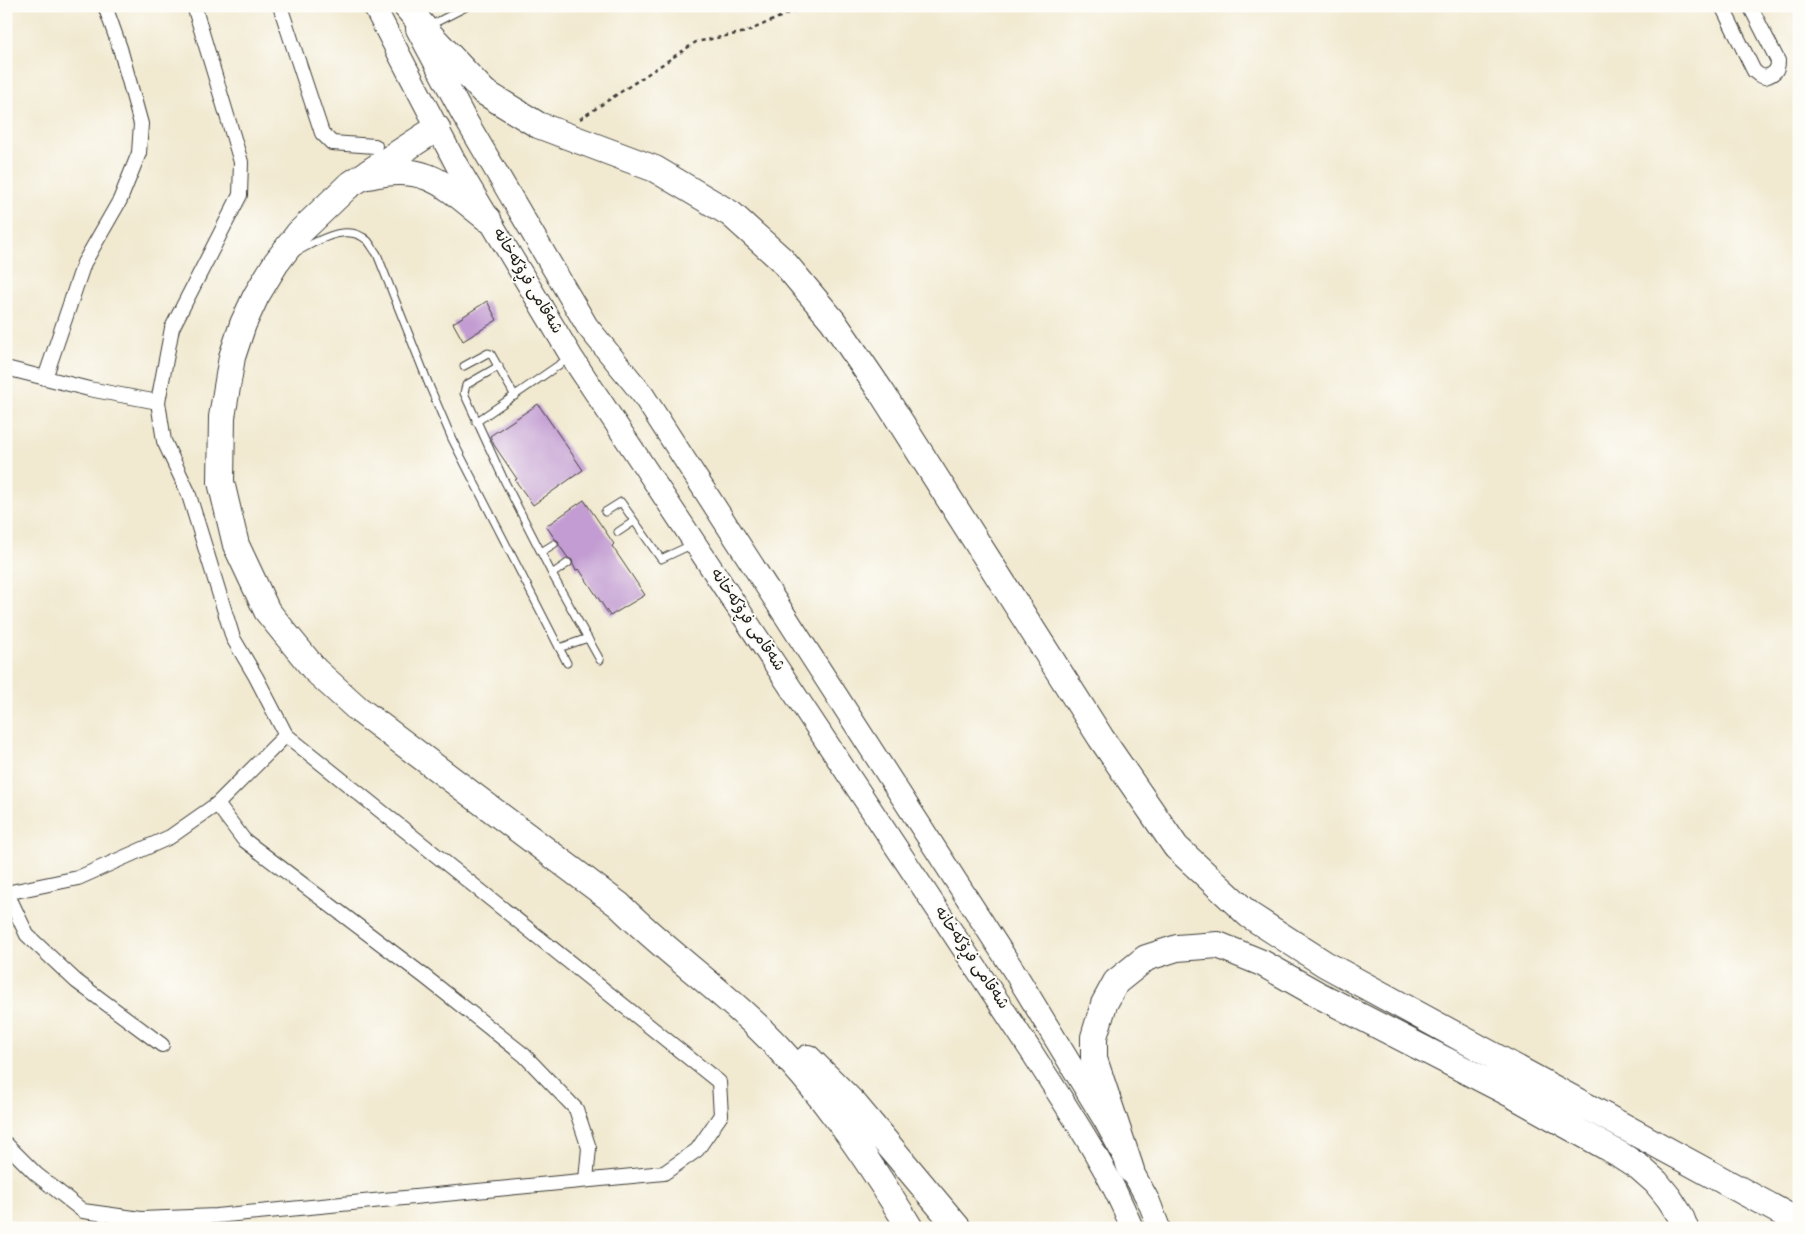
<svg xmlns="http://www.w3.org/2000/svg" width="1805" height="1234" viewBox="0 0 1805 1234" font-family="'Gochi Hand','Playpen Sans Arabic',sans-serif">
  <style>
    .building { fill: #c29cd2 }
    .lines { fill: none; stroke-linecap: round; stroke-linejoin: round }
    .service-casing { stroke: #3c3b37; stroke-width: 9 }
    .minor-casing { stroke: #3c3b37; stroke-width: 16 }
    .primary-casing { stroke: #3c3b37; stroke-width: 24 }
    .motorway-casing { stroke: #3c3b37; stroke-width: 28 }
    .path { stroke: #3c3b37; stroke-width: 2.5; stroke-dasharray: 4 4; stroke-linecap: butt }
    .service { stroke: #fff; stroke-width: 7 }
    .minor { stroke: #fff; stroke-width: 14 }
    .primary { stroke: #fff; stroke-width: 22 }
    .motorway { stroke: #fff; stroke-width: 26 }
    .labels { text-anchor: middle; dominant-baseline: central; stroke-width: 4; stroke-linejoin: round; paint-order: stroke }
    .street-label { font-size: 16px; fill: #1c1c1c; stroke: #fdfcf7 }
  </style>
  <rect width="100%" height="100%" fill="#fdfcf7"/>
  <filter id="ink" filterUnits="userSpaceOnUse"><feTurbulence type="fractalNoise" baseFrequency=".02" numOctaves="2"/><feDisplacementMap in="SourceGraphic" scale="10" xChannelSelector="R" yChannelSelector="G"/><feConvolveMatrix kernelMatrix="1 2 1 2 8 2 1 2 1" color-interpolation-filters="sRGB"/></filter>
  <filter id="wash" filterUnits="userSpaceOnUse"><feTurbulence type="fractalNoise" baseFrequency=".0096" numOctaves="4" result="noise"/><feDisplacementMap in="SourceGraphic" scale="20" xChannelSelector="R" yChannelSelector="G"/><feGaussianBlur stdDeviation="1.12" result="paint"/><feColorMatrix in="noise" values="0 0 0 0 0 0 0 0 0 0 0 0 0 0 0 0 0 1.4 0 .05"/><feComposite in="paint" operator="in"/></filter>
  <g filter="url(#wash)">
    <rect width="100%" height="100%" fill="#f1e9d0"/>
    <g id="blocks">
      <path class="building" d="M487 301 497 320 463 341 453 323Z
        M538 404 583 470 533 505 515 480 517 479 494 445 490 436Z
        M584 500 614 544 612 546 645 595 610 616 579 569 576 570 573 565 572 560 568 558 559 545 558 541 555 539 546 526Z"/>
    </g>
  </g>
  <g filter="url(#ink)">
    <use href="#blocks" fill-opacity="0" stroke="#3c3b37" stroke-width="1"/>
    <g class="lines">
      <g class="service-casing">
        <path id="service" d="M429 26 468 6
          M296 252C316 242 347 221 368 241 371 245 374 250 377 254L429 385 452 439 567 663
          M464 366 488 353 491 354 515 396
          M499 366 466 385 464 393 503 478 552 574 600 660
          M476 422 569 358
          M605 512 621 502 661 559 691 545
          M618 532 633 522
          M541 552 554 544
          M552 574 568 563
          M559 648 588 638"/>
      </g>
      <g class="minor-casing">
        <path id="minor" d="M280 6 322 133 332 143 375 146
          M1722 6 1754 71 1759 75 1765 77C1774 74 1778 71 1778 61L1750 6
          M6 368 89 389 158 402
          M45 378 84 263 120 200 139 153 141 124 120 48 105 6
          M217 804 244 840 424 976 524 1055 576 1109 589 1148 586 1180
          M6 893 78 878 170 837 217 804 286 735
          M7 893 27 935 76 981 162 1045
          M6 1144 36 1174 83 1211 141 1219 216 1216 664 1173 697 1150 721 1115 719 1082 286 735 256 677 233 638 188 492 164 441 158 402 172 328 240 195 241 162 194 6"/>
      </g>
      <g class="primary-casing">
        <path id="primary" d="M374 6 456 164 571 356 1031 1051C1067 1108 1107 1165 1132 1228
          M417 29 463 115 587 326 643 395 1014 971 1105 1121 1149 1202 1159 1228"/>
      </g>
      <g class="motorway-casing">
        <path id="motorway" d="M406 6 430 35 484 92 538 125 655 169 731 214 782 260 833 321 882 393 1101 738 1176 847 1249 915 1325 964 1799 1222
          M437 128 348 186 299 233 276 263 256 296 243 324 232 357 222 417 221 482 236 545 267 611 315 670 358 709 619 905C662 948 712 983 756 1025 818 1085 866 1156 910 1228
          M369 176C426 162 446 186 488 219
          M808 1058 855 1105 958 1228
          M1131 1170 1094 1059V1037L1104 1004 1116 982 1146 958 1177 948 1218 945 1262 963 1317 994 1511 1094 1619 1154 1639 1167 1656 1182 1669 1198 1680 1215 1685 1228"/>
      </g>
      <path class="path" d="M580 119 696 42 746 32 805 6"/>
      <use href="#service" class="service"/>
      <use href="#minor" class="minor"/>
      <use href="#primary" class="primary"/>
      <use href="#motorway" class="motorway"/>
    </g>
  </g>
  <g class="labels">
    <g class="street-label">
      <text transform="translate(526 282) rotate(59)">شەقامی فڕۆکەخانە</text>
      <text transform="translate(746 621) rotate(56)">شەقامی فڕۆکەخانە</text>
      <text transform="translate(970 959) rotate(56)">شەقامی فڕۆکەخانە</text>
    </g>
  </g>
  <rect width="1805" height="1234" fill="none" stroke="#fdfcf7" stroke-width="25"/>
</svg>
